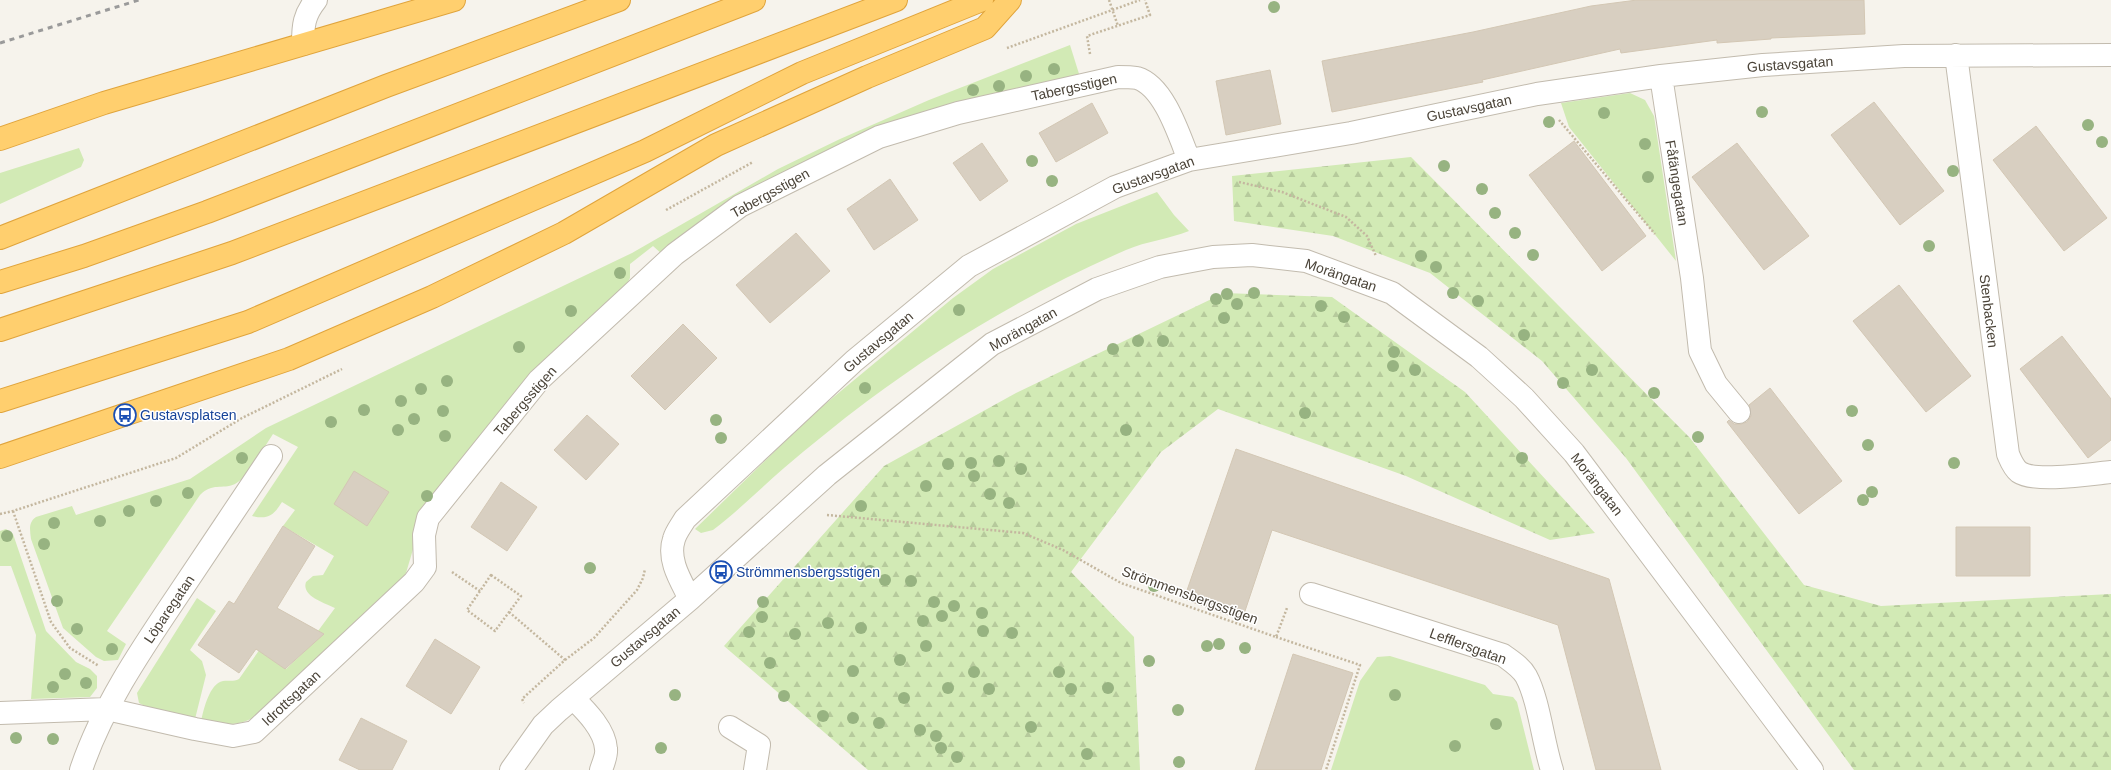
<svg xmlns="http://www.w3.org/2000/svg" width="2111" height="770" viewBox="0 0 2111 770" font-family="Arial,sans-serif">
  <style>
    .green { fill: #d2eab5 }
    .forest { fill: url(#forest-firs) }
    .building { fill: #d8cfc1; stroke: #d3c7b4 }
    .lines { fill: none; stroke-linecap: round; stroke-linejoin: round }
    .minor-casing { stroke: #c2bbae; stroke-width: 24 }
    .highway-casing { stroke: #e0a43c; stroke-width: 24 }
    .path { stroke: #c4b79f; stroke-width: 2.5; stroke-dasharray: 2 2; stroke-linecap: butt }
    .minor { stroke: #fff; stroke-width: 22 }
    .highway { stroke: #ffcf6e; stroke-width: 22 }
    .rail { stroke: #9a9a9a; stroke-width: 3; stroke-dasharray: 5 5; stroke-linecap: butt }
    .path-bridge { stroke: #c4b79f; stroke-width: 2.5; stroke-dasharray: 2 2; stroke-linecap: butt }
    .tree { fill: #97b381 }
    .labels { text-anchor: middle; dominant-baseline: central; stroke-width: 3; stroke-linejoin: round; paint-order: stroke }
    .street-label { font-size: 14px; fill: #4b4439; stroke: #fff }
    .transit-label { font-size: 14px; fill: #164399; stroke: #fff; text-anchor: start }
  </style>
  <defs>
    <pattern id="forest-firs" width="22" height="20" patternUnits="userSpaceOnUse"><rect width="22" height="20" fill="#d2eab5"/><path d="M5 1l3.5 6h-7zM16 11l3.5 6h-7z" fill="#b6ca9c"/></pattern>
  </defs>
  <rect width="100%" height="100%" fill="#f6f3ec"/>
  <path class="green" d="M1070 45 1080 77 947 112 663 255 653 246 630 264V278L622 293 543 363 414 546 406 573 401 581 257 716C237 727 223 725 201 721 204 709 209 684 223 681 229 680 233 682 239 679L260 649 265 655 286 669 323 634 318 631 335 608C325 603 301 596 306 582L313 576 323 575 334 556 283 526 295 510 282 502C274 515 268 520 252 516L298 447 273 434C264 447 249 477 235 484 221 490 213 482 200 495L107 631 126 644 118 660 104 661 96 657 63 628 31 539C30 531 28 522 36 517L72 506 76 515 190 479 266 428 632 253 778 169 840 139 929 100Z
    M1630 93 1645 100 1654 116 1676 261 1569 127 1561 103Z
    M79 148 84 160 81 167 0 204V173Z
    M1157 192 1174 215 1189 231C1169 239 1147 241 1126 250 1034 290 946 342 866 402 838 423 810 446 784 468 760 489 738 511 713 530L701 533 695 529 812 415 953 298 993 269 1076 224Z
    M6 529 13 534 46 631 76 662 90 669 97 676V688L90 697 31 699 36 635 11 566H0V531Z
    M197 598 216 611 190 650 202 661 206 675 195 719 149 708 139 703 137 693Z
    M1390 656 1485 685 1493 694 1513 697 1517 702 1534 770H1331L1360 681 1377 657Z"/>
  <path class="forest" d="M1411 157 1690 438 1804 585 1881 606 2111 594V770H1854L1626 458 1542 361 1430 273 1333 236 1234 221 1232 176Z
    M1224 293 1332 297 1465 392 1595 533 1550 540 1406 476 1218 409 1161 452 1071 572 1134 637 1140 770H868L724 646 884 466 1016 393Z"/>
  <path class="building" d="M1637 0H1864L1865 34 1771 38V39L1717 43V40L1621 53 1620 49 1482 80 1483 82 1332 112 1322 61 1473 32 1591 6Z
    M1270 70 1281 124 1226 135 1216 81Z
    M1874 102 1944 191 1900 225 1831 135Z
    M1092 103 1108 133 1056 162 1039 133Z
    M2036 126 2107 218 2064 251 1993 160Z
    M1574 141 1646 236 1602 271 1529 175Z
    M982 143 1008 181 980 201 953 163Z
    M1737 143 1809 236 1764 270 1692 177Z
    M890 179 918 220 874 250 847 209Z
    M796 233 830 271 770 323 736 285Z
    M1899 285 1971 376 1926 412 1853 321Z
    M683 324 717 358 665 410 631 376Z
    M2062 336 2111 399V440L2088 458 2020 369Z
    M1770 388 1842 481 1799 514 1727 422 1729 420 1734 424H1741L1747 422 1751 416 1749 405Z
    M587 415 619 444 586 480 554 450Z
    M1236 449 1609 579 1661 770H1596L1558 625 1272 530 1242 620 1184 599Z
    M354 471 389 492 367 526 334 504Z
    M501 482 537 507 507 551 471 527Z
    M283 526 315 546 277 608 324 634 285 669 256 649 239 673 198 645 229 601 234 604Z
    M1956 527H2030V576H1956Z
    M435 639 480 667 451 714 406 686Z
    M1293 654 1353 673 1331 739 1321 770H1255Z
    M361 718 407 741 392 770H360L339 760Z"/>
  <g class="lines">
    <g class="minor-casing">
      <path id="minor" d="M303 44C303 25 304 15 316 0
        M1956 55 2008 454C2011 461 2013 467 2019 472 2035 483 2091 474 2111 472
        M1661 76 1692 278 1700 351 1716 384 1739 412
        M1311 594 1503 655C1511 661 1521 667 1526 676 1539 700 1543 743 1552 770
        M690 599C681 581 667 560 674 539 676 532 681 526 685 519L854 361 969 266 1115 187 1189 160 1351 133 1537 94 1661 76 1763 65 1904 56 2111 55
        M574 699C586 711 605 730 606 749 607 755 603 764 601 770
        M0 713 107 709 195 729 233 736 254 732 414 582 425 567 424 535 428 518 539 380 675 254 740 206 879 137 958 113 1118 77C1124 77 1131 77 1137 78 1164 86 1179 135 1189 160
        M730 727 759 745 755 770
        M81 770C102 707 141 650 178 595 209 549 240 502 271 456
        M511 770 543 725 559 710 690 599 827 475 992 344 1097 289 1160 267 1213 257 1252 255 1306 261 1392 293 1479 357 1524 398 1574 453 1812 770"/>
    </g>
    <g class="highway-casing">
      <path id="highway" d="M0 139 104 103 454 0
        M0 238 386 86 619 0
        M0 282 84 256 207 212 754 0
        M0 330 232 253 896 0
        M0 401 248 322 645 151 802 73 982 0
        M0 457 289 359 432 297 564 233 716 145 867 77 985 28 1010 0"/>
    </g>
    <path class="path" d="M1007 48 1140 0
      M1090 54 1087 36 1150 15 1145 0
      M1559 120 1655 234
      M1239 182 1282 192 1346 217 1367 236 1376 256
      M666 210 753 162
      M13 511 51 622 70 648 99 666
      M0 514 13 511 176 458 242 418 342 369
      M827 515 1023 533 1063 550 1121 583 1276 637 1287 608
      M452 572 480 591
      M491 575 521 596 495 631 467 610Z
      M509 612 565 660 522 699 524 703
      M1276 637 1360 665 1326 770
      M565 660 594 638 637 590 643 578 645 569"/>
    <use href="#minor" class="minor"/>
    <use href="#highway" class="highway"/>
    <path class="rail" d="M0 43 139 0"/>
    <path class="path-bridge" d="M1109 0 1118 26"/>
  </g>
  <g class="tree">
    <circle cx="1274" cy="7" r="6"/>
    <circle cx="1054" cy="69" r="6"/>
    <circle cx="1026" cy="76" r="6"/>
    <circle cx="999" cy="86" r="6"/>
    <circle cx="973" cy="90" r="6"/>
    <circle cx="1762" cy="112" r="6"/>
    <circle cx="1604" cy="113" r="6"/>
    <circle cx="1549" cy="122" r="6"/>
    <circle cx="2088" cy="125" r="6"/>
    <circle cx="2102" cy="142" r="6"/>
    <circle cx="1645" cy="144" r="6"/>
    <circle cx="1032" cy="161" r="6"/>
    <circle cx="1444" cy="166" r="6"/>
    <circle cx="1953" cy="171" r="6"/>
    <circle cx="1648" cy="177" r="6"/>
    <circle cx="1052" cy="181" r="6"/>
    <circle cx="1482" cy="189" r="6"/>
    <circle cx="1495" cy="213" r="6"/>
    <circle cx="1515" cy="233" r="6"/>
    <circle cx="1929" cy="246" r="6"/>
    <circle cx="1533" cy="255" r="6"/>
    <circle cx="1421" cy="256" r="6"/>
    <circle cx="1436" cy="267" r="6"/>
    <circle cx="620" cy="273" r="6"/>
    <circle cx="1254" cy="293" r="6"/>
    <circle cx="1453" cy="293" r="6"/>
    <circle cx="1227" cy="294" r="6"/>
    <circle cx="1216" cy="299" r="6"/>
    <circle cx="1478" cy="301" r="6"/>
    <circle cx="1237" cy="304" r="6"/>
    <circle cx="1321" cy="306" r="6"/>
    <circle cx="959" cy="310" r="6"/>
    <circle cx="571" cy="311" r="6"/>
    <circle cx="1344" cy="317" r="6"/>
    <circle cx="1224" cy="318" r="6"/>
    <circle cx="1524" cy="335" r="6"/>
    <circle cx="1138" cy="341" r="6"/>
    <circle cx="1163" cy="341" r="6"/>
    <circle cx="519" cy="347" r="6"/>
    <circle cx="1113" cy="349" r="6"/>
    <circle cx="1394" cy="352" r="6"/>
    <circle cx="1393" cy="366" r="6"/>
    <circle cx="1415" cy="370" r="6"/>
    <circle cx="1592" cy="370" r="6"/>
    <circle cx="447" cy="381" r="6"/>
    <circle cx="1563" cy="383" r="6"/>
    <circle cx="865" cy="388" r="6"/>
    <circle cx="421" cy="389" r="6"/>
    <circle cx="1654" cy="393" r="6"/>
    <circle cx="401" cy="401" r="6"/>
    <circle cx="364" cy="410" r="6"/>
    <circle cx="443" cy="411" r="6"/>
    <circle cx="1852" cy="411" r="6"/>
    <circle cx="1305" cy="413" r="6"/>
    <circle cx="414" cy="419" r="6"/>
    <circle cx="716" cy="420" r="6"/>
    <circle cx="331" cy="422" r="6"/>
    <circle cx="398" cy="430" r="6"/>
    <circle cx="1126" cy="430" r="6"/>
    <circle cx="445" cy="436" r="6"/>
    <circle cx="1698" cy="437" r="6"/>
    <circle cx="721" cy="438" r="6"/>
    <circle cx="1868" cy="445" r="6"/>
    <circle cx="242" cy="458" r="6"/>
    <circle cx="1522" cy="458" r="6"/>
    <circle cx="999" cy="461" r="6"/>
    <circle cx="971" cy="463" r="6"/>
    <circle cx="1954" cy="463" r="6"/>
    <circle cx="948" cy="464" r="6"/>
    <circle cx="1021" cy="469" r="6"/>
    <circle cx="974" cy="476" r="6"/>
    <circle cx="926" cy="486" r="6"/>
    <circle cx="1872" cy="492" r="6"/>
    <circle cx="188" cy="493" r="6"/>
    <circle cx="990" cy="494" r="6"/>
    <circle cx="427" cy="496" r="6"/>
    <circle cx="1863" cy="500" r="6"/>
    <circle cx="156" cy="501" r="6"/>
    <circle cx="1009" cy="503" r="6"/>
    <circle cx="861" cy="506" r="6"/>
    <circle cx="129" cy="511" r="6"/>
    <circle cx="100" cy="521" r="6"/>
    <circle cx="54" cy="523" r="6"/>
    <circle cx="7" cy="536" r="6"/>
    <circle cx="44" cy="544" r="6"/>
    <circle cx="909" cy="549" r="6"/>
    <circle cx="590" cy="568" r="6"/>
    <circle cx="870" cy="571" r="6"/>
    <circle cx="885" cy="580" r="6"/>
    <circle cx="911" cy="581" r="6"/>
    <circle cx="1154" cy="586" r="6"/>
    <circle cx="57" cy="601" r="6"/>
    <circle cx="763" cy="602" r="6"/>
    <circle cx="934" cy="602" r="6"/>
    <circle cx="954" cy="606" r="6"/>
    <circle cx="982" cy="613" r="6"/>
    <circle cx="942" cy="616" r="6"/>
    <circle cx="762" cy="617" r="6"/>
    <circle cx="923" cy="621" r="6"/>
    <circle cx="828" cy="623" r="6"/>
    <circle cx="861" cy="628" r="6"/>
    <circle cx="77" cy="629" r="6"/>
    <circle cx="983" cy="631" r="6"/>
    <circle cx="749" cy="632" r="6"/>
    <circle cx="1012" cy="633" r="6"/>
    <circle cx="795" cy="634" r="6"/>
    <circle cx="1219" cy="644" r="6"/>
    <circle cx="926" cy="646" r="6"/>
    <circle cx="1207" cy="646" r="6"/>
    <circle cx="1245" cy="648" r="6"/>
    <circle cx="112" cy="649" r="6"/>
    <circle cx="900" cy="660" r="6"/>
    <circle cx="1149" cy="661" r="6"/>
    <circle cx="770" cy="663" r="6"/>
    <circle cx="853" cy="671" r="6"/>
    <circle cx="974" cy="672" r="6"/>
    <circle cx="1059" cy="672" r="6"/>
    <circle cx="65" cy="674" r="6"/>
    <circle cx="86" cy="683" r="6"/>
    <circle cx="53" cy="687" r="6"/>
    <circle cx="948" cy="688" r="6"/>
    <circle cx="1108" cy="688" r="6"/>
    <circle cx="989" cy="689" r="6"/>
    <circle cx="1071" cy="689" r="6"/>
    <circle cx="675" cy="695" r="6"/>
    <circle cx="1395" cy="695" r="6"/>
    <circle cx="784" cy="696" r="6"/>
    <circle cx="904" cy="698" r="6"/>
    <circle cx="1178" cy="710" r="6"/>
    <circle cx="823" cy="716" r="6"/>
    <circle cx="853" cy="718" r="6"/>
    <circle cx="879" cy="723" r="6"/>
    <circle cx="1496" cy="724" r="6"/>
    <circle cx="1031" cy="727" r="6"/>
    <circle cx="920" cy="730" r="6"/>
    <circle cx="936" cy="736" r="6"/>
    <circle cx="16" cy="738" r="6"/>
    <circle cx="53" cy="739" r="6"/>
    <circle cx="1455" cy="746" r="6"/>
    <circle cx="661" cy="748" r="6"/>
    <circle cx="941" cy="748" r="6"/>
    <circle cx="1087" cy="754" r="6"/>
    <circle cx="957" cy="757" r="6"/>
    <circle cx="1179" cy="762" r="6"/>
  </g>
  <defs>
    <g id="bus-ring" transform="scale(1.15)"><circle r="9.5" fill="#fff" stroke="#1a4fb4" stroke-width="1.5"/><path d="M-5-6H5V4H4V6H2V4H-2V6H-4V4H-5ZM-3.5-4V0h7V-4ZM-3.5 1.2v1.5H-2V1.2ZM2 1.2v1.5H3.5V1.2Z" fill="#1a4fb4"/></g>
  </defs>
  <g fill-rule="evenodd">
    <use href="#bus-ring" x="125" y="415"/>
    <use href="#bus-ring" x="721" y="572"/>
  </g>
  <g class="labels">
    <g class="street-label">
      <text transform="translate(1790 64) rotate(-4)">Gustavsgatan</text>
      <text transform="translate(1074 87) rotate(-12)">Tabergsstigen</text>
      <text transform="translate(1469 108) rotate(-12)">Gustavsgatan</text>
      <text transform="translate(1153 175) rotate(-20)">Gustavsgatan</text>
      <text transform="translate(1677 183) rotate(81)">Fåfängegatan</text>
      <text transform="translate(770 193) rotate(-29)">Tabergsstigen</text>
      <text transform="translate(1341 275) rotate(19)">Morängatan</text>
      <text transform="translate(1989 311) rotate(83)">Stenbacken</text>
      <text transform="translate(1023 329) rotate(-29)">Morängatan</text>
      <text transform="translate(878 342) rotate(-40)">Gustavsgatan</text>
      <text transform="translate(525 401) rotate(-49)">Tabergsstigen</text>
      <text transform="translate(1597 484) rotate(52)">Morängatan</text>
      <text transform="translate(1190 595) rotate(20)">Strömmensbergsstigen</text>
      <text transform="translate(169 609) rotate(-56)">Löparegatan</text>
      <text transform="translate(645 637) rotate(-40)">Gustavsgatan</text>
      <text transform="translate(1468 646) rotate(20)">Lefflersgatan</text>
      <text transform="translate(291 698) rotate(-43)">Idrottsgatan</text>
    </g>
    <g class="transit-label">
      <text x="140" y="415">Gustavsplatsen</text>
      <text x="736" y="572">Strömmensbergsstigen</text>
    </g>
  </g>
</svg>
